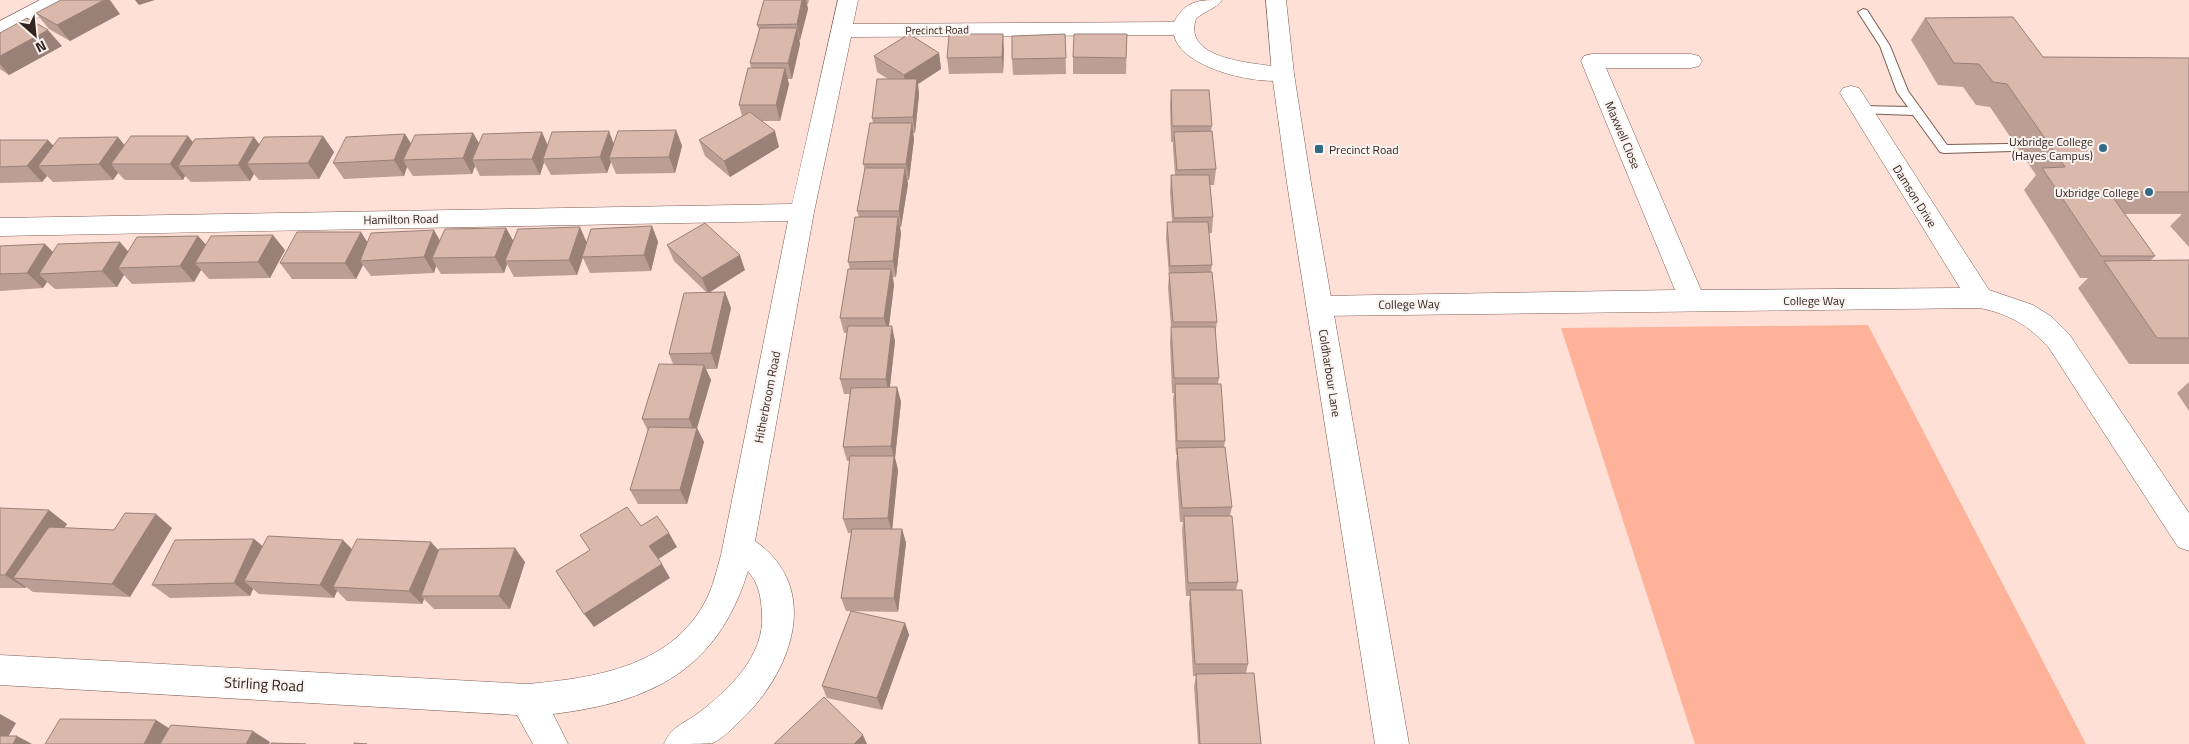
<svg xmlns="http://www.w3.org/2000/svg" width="2189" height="744" viewBox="0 0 2189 744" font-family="'Titillium Web',sans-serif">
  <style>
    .green { fill: #fdb299 }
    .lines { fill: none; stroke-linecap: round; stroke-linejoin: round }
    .lane-casing { stroke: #7b5c52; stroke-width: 2 }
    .street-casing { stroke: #7b5c52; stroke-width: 1 }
    .secondary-casing { stroke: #7b5c52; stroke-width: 1 }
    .lane { fill: #fff; fill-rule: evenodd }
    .street { fill: #fff; fill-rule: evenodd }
    .secondary { fill: #fff; fill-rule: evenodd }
    .wall { fill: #bc9e94 }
    .shaded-wall { fill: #998178 }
    .building { fill: #dbb8ac; stroke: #998178 }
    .poi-dot { fill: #356a86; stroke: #faf3f0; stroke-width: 2 }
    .labels { text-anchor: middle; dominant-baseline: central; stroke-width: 4; stroke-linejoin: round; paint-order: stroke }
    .far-street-label { font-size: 11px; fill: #322520; stroke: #faf3f0 }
    .street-label { font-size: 12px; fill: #322520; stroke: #faf3f0 }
    .poi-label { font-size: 12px; fill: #322520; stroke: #faf3f0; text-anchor: end }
    .near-street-label { font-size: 15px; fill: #322520; stroke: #faf3f0 }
  </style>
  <rect width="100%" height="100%" fill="#fee0d6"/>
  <path class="green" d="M1868 325 2086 744H1695L1561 328Z"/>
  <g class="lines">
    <g class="lane-casing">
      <path id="lane" d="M1863 9 1867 10 1890 46 1908 91 1947 145 2008 144 2012 145 2014 148 2012 151 1944 153 1940 152 1913 115 1858 113 1856 110 1858 107 1862 106 1908 107 1897 92 1880 46 1858 12Z"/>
    </g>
    <g class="street-casing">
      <path id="street" d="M40 0H66L63 4 8 34 0 36V21Z
        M838 0H858L853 24 1174 22C1186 0 1199 0 1222 0 1216 9 1204 11 1196 19 1181 64 1267 63 1291 69L1294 74 1291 79C1262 87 1181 69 1174 35L851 37 814 212 755 541C824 589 790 675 740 721 732 729 723 738 713 743 705 744 675 744 664 744 671 727 683 724 697 714 728 691 765 656 762 614 761 597 759 584 748 571 717 671 651 702 553 714L568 744H533L517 715 0 685V655L527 684C596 678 675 666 708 596 714 583 717 569 721 555L788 221 0 236V218L792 204Z
        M1592 54H1691L1699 56 1702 61 1699 66 1691 68H1606L1701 290 1960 288 1840 93 1843 88 1851 86 1859 88 1989 290 2033 305 2052 317 2069 334 2189 513V551L2178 547 2049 348C2030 326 2009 314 1980 308L1319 316 1310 313 1306 306 1310 299 1319 296 1675 290 1581 61 1584 56Z"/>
    </g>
    <g class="secondary-casing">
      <path id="secondary" d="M1266 0H1286L1294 74 1311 183 1409 744H1375L1287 183 1272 74Z"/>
    </g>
    <use href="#lane" class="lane"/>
    <use href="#street" class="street"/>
    <use href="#secondary" class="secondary"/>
  </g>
  <path class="wall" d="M764 0H809L808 4H807L808 9 800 40H799L800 44 792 79H787L789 84 780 121H762L779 147 730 177 705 156 699 140 742 116 739 105 751 68 750 63 759 30 757 25Z
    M36 13 120 14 70 41 49 29Z
    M1925 18 2043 57 2189 58V247L2170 226 2182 214H2125L2155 256 2150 261 2189 260V364H2129L2078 288 2088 278H2080L2024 190 2036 175 1990 107 1976 105 1963 87 1938 85 1911 40Z
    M0 33 62 46 9 75 0 69Z
    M1065 34 1066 74 1013 75 1012 59Z
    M1127 34 1126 74H1073V57Z
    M1004 50 1003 73 949 74 947 58Z
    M939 53 941 69 918 84 919 95 915 133H913L914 139 909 180H907L908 184 901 227H900L901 233 896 277H893L894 285 889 326 895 341 890 387H897L901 402 895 458 898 470 892 529H902L906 543 898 612 846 611 841 598 851 533H848L843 519 850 461H847L843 447 850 394H844L840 379 847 333H844L840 318 850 269 848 262 859 217 857 211 865 170 863 164 873 123 872 118 888 79 877 72 874 56Z
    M1171 90 1212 126 1211 131 1216 169 1214 185H1210L1213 217 1212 233H1209L1212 265 1211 272 1217 322 1215 335 1219 378 1218 384 1225 441 1224 447 1232 507 1230 516 1238 582 1236 590 1248 664 1246 673 1261 744H1198L1194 686 1196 676H1193L1189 603 1190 596H1186L1182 530 1183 522H1180L1176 463 1177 455H1176L1173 399 1174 393H1172L1170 342 1171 327 1168 288 1169 275 1166 238 1167 222H1172L1170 191 1171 175H1175L1173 148V142H1171L1170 106Z
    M676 130 682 146 675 173 616 174 611 162 607 173 551 175 544 162 540 175 480 176 475 166 472 174 413 176 407 167 404 176 344 179 333 163 405 134 411 144 473 133 479 143 548 145 614 143Z
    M323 136 334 152 319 179 259 180 254 174 250 181 191 182 185 176 183 180H125L118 173 113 180 53 182 47 176 42 182 0 183V140L54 145H125L193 142 259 144Z
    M652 226 658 242 651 271 590 273 583 258 577 275 514 277 507 264 504 273 441 274 436 266 434 273 371 276 363 265 356 279H292L280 263 368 242 440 240 506 228 513 241 587 242Z
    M198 236 206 245 285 250 270 278 209 279 201 270 194 282 132 284 124 275 117 287 55 289 47 282 43 288 0 291V246L45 244 53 252 128 251Z
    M667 245 745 270 709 293 725 292 731 308 717 369H706L711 380 697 428 704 442 687 504H638L630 490 648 431 642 419 673 364 669 354 707 293 674 261Z
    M2189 382V411L2177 393Z
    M0 508 67 524 64 528 114 530 172 528 130 597 33 592 26 587 25 588H0Z
    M254 539 263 546 352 549 439 550 525 562 510 609H434L424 599 422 604 347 601 337 591 334 598 259 594 253 589 250 596 170 598 152 585Z
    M905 623 909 635 882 710 827 698 822 686Z"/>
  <path class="shaded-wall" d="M104 0H110L120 14 70 41 57 25Z
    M135 0H155L139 5Z
    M802 0H806L808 9 800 40 797 24Z
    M797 28 800 44 792 79 788 63Z
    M48 30 62 46 9 75 0 64V56Z
    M1003 34 1004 50 1003 73 1002 57Z
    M939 53 941 69 918 84 919 95 915 133 913 117 906 91 904 75Z
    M785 68 789 84 780 121 776 105Z
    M912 123 914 139 909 180 906 164Z
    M676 130 682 146 675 173 669 157Z
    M609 131 615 147 609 158 611 162 607 173 600 157Z
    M775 131 779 147 730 177 724 161Z
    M542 132 549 148 543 159 544 162 540 175 532 159Z
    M473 133 482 149 472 160 475 166 472 174 463 158Z
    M405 134 415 150 403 160 407 167 404 176 394 160Z
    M188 136 201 152 178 166 185 176 183 180 170 164Z
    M323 136 334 152 319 179 308 163Z
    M118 137 131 153 111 164 118 173 113 180 99 164Z
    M254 137 266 153 247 164 254 174 250 181 238 165Z
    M48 140 63 156 38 166 47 176 42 182 27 166Z
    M905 168 908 184 901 227 899 211Z
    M898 217 901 233 896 277 893 261Z
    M652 226 658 242 651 271 644 255Z
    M580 227 587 243 577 275 569 260Z
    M506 228 515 244 505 261 507 264 504 273 495 257Z
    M434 230 443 246 432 258 436 266 434 273 424 257Z
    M361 232 371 248 360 261 363 265 356 279 345 263Z
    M273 235 285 250 270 278 258 262Z
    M198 236 212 251 195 263 201 270 194 282 180 266Z
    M120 242 134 258 118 268 124 275 117 287 102 271Z
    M45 244 61 260 39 274 47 282 43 288 27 273Z
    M740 255 745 270 708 293 702 278Z
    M891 269 894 285 888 333 884 318Z
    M725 292 731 308 717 369 711 353Z
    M892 326 895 341 889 394 886 379Z
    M704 365 711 380 697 428 704 442 687 504 680 490 695 434 689 419Z
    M897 387 901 402 895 458 898 470 892 532 888 518 894 459 891 446Z
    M49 510 67 524 30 579 13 578 26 587 25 588 5 575Z
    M156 514 172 528 130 597 112 584Z
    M902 529 906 543 898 612 894 598Z
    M669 533 677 547 657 560 649 546Z
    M254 539 269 552 244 581 253 589 250 596 234 583Z
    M343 540 356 553 333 587 337 591 334 598 320 585Z
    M431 542 443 555 421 596 424 599 422 604 409 591Z
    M515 548 525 562 510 609 499 596Z
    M662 564 670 578 594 627 584 614Z
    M905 623 909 635 882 710 877 698Z
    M0 714 16 723 4 744H0Z
    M156 720 175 732 169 744H144Z
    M253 731 270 742 269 744H246Z
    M863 735 867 744H854Z
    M17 736 32 744H13Z"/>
  <path class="building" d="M61 0H104L57 25 36 13Z
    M764 0H802L797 24 757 25Z
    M2013 17 2043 57 2189 58V192H2109L2155 256H2101L2042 168 2065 167 2007 84 1993 82 1979 64 1954 63 1925 18Z
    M27 18 48 30 0 56V33Z
    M760 28H797L788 63H750Z
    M909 34 939 53 904 75 874 56Z
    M949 34H1003L1002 57 947 58Z
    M1065 34 1066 58 1012 59V36Z
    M1074 34H1127L1126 58 1073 57Z
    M748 68H785L776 105H739Z
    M877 79H917L913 117 872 118Z
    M1171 90H1209L1212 126H1172Z
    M750 112 775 131 724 161 699 140Z
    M870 123H912L906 164H863Z
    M676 130 669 157 609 158 618 131Z
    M609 131 600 157 543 159 552 132Z
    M1212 131 1216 169 1177 170 1174 132Z
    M542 132 532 159 472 160 483 134Z
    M473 133 463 158 403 160 415 135Z
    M405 134 394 160 333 163 346 137Z
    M131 136H188L170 164H111Z
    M323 136 308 163 247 164 264 137Z
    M118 137 99 164 38 166 59 138Z
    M254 137 238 165 178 166 195 139Z
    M0 140H48L27 166 0 167Z
    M865 168H905L899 211H857Z
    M1171 175H1209L1213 217 1174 218Z
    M855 217H898L893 261 848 262Z
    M1167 222H1208L1212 265 1170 266Z
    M705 223 740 255 702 278 667 245Z
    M652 226 644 255 582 257 591 229Z
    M580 227 569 260 505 261 518 229Z
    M506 228 495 257 432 258 445 229Z
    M434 230 424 257 360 261 371 233Z
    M297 232H361L345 263H280Z
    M273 235 258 262 195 263 211 236Z
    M198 236 180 266 118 268 137 237Z
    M120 242 102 271 39 274 58 244Z
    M45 244 27 273 0 274V246Z
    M2189 260V338H2157L2104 261Z
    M848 269H891L884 318H840Z
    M1212 272 1217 322H1173L1169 273Z
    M725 292 711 353 669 354 684 293Z
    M848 326H892L886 379H840Z
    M1171 327H1215L1219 378H1174Z
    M659 364 704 365 689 419H642Z
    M1175 384H1221L1225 441H1177Z
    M897 387 891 446 843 447 851 388Z
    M649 427 697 428 680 490H630Z
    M1225 447 1232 507 1182 508 1177 448Z
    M850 456H894L888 518 843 519Z
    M627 507 641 526 657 516 669 533 649 546 662 564 584 614 556 571 590 550 580 535Z
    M0 508 49 510 5 575H0Z
    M125 513 156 514 112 584 13 578 49 527 114 530Z
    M1184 516H1232L1238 582 1188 583Z
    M852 529H902L894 598H841Z
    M268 536 343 540 320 585 244 581Z
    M254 539 234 583 152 585 175 540Z
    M357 539 431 542 409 591 333 587Z
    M515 548 499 596H421L439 549Z
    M1190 590H1242L1248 664H1195Z
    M851 611 905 623 877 698 822 686Z
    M1254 673 1261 744H1200L1196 674Z
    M824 697 863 735 854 744H774Z
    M60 719 156 720 144 744H45Z
    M171 725 253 731 246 744H160Z
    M0 736H17L13 744H0Z
    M271 743 306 744H271Z
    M354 743 367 744H354Z"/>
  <g class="poi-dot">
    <circle cx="2103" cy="148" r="5"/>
    <rect x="1314" y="144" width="10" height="10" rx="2.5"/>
    <circle cx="2149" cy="192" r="5"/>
  </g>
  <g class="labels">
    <g class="far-street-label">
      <text transform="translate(937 30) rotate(-1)">Precinct Road</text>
    </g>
    <g class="street-label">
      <text transform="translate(1623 135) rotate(67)">Maxwell Close</text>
      <text transform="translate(1915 196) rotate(58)">Damson Drive</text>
      <text transform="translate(401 219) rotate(-1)">Hamilton Road</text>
      <text x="1814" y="300">College Way</text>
      <text transform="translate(1409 304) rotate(-1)">College Way</text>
      <text transform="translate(1330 373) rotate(81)">Coldharbour Lane</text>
      <text transform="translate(767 397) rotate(-79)">Hitherbroom Road</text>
    </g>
    <g class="poi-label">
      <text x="2093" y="141">Uxbridge College<tspan x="2093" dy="14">(Hayes Campus)</tspan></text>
      <text x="1329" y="149" text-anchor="start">Precinct Road</text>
      <text x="2139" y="192">Uxbridge College</text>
    </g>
    <g class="near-street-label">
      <text transform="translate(264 684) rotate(3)">Stirling Road</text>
    </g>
  </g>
  <g transform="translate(35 35) rotate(153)" stroke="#faf3f0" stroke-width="4" paint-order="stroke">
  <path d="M0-4L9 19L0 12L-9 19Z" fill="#322520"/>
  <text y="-8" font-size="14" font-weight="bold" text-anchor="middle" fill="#322520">N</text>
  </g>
</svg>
